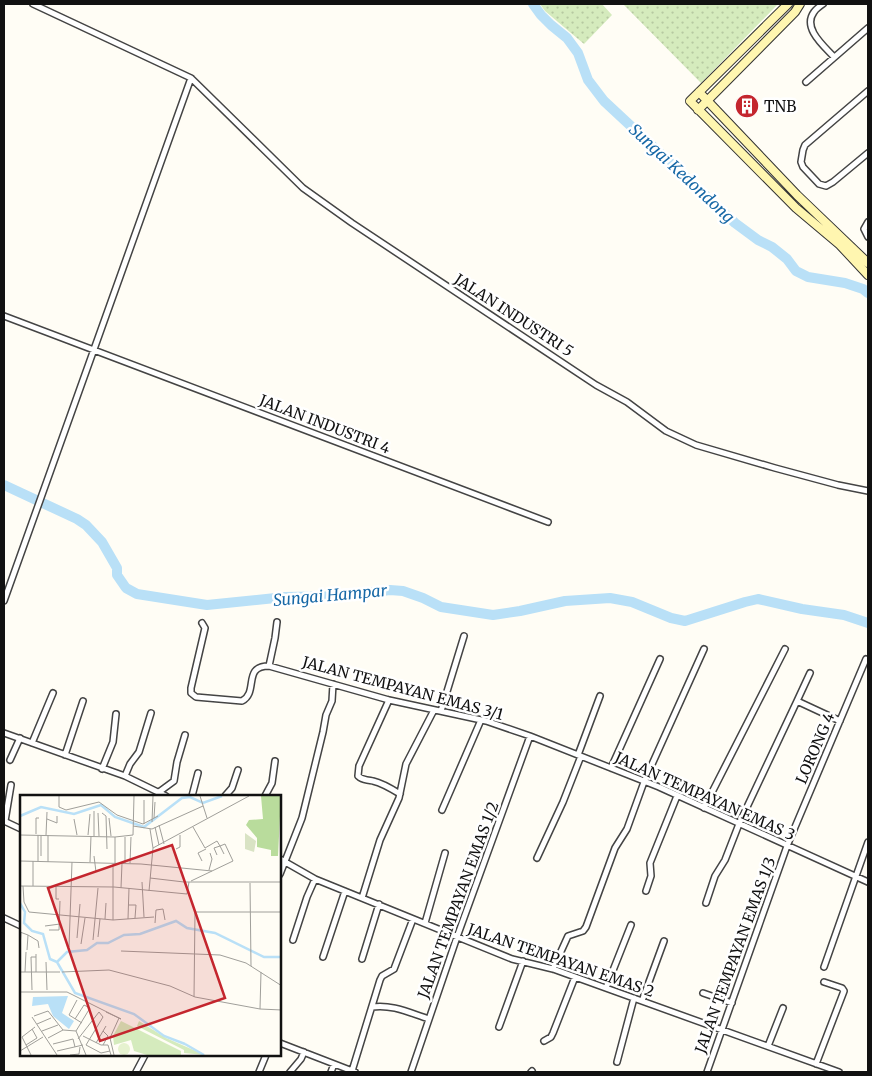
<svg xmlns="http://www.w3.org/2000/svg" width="872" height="1076" viewBox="0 0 872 1076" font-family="Merriweather,serif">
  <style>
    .grass { fill: url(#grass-dots) }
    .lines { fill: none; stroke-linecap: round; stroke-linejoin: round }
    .river { stroke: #b9e0f7; stroke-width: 10 }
    .street-casing { stroke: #444; stroke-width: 8 }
    .secondary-casing { stroke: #333; stroke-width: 10 }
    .street { stroke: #fff; stroke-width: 5 }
    .secondary { stroke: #fff6b0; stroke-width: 8 }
    .labels { text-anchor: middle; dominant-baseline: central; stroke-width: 5; stroke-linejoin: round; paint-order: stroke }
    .poi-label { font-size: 15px; fill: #111; stroke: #fff; text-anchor: start }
    .street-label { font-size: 15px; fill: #111; stroke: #fff }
    .water-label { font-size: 16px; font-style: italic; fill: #1768a6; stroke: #fff }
    .inset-river { fill: none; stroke: #b9e0f7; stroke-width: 2.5 }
    .inset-road { fill: none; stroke: #a09f9a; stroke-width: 1 }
    .view { fill: #c4262e; fill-opacity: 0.15; stroke: #c4262e; stroke-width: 2.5 }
    .inset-edge { fill: none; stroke: #111; stroke-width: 2.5 }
  </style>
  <defs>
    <pattern id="grass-dots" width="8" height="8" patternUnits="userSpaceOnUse" patternTransform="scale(1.25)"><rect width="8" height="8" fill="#d5ebbd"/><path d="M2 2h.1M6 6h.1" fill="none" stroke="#b6c8a1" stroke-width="1.8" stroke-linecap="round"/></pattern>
  </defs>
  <rect width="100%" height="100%" fill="#fffdf5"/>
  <path class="grass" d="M540 4H602L612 15 584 44 545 11Z
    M623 4H778L701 83Z"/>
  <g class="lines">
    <path class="river" d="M533 4 541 15 551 25 567 38 578 53 588 80 604 101 735 223 758 240 772 247 787 259 796 271 808 277 845 283 863 289 868 293
      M4 485 77 519 86 525 102 542 117 568V575L126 588 137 594 207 605 285 597 343 596 390 590 403 591 423 598 441 607 493 615 520 611 565 601 610 598 632 602 671 618 685 621 745 602 758 599 802 609 844 615 868 623"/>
    <g class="street-casing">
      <path id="street" d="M33 4 191 78 303 188 352 223 596 385 627 402 666 431 696 445 775 468 838 485 868 491
        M823 4C820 6 816 9 814 12 802 28 824 46 834 57
        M806 82 868 28
        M868 91 805 145 803 150 801 162 803 167 819 184 826 186 833 182 868 153
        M868 222 864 229 868 237
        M4 316 548 522
        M4 601 191 78
        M202 623 205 628 191 688V693L196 697 242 701C259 692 242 666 269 666L389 700 486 721 530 736 659 787 868 882
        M269 666 275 638 277 622
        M810 673 797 701 840 721
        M389 700 359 766 358 776C363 781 366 779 373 781 382 783 392 789 400 794
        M441 711 464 636
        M4 733 125 776 166 796
        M32 743 53 693
        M65 755 83 701
        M578 755 600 696
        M10 760 20 738
        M611 768 660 659
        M102 769 113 742 116 714
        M125 776 130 764 139 752 151 713
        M159 792 174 781 177 762 185 735
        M192 796 198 773
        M225 796 232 788 238 770
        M265 796 272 783 275 761
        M704 808 785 649
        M442 810 481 720
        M4 821 21 829
        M5 821 11 785
        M537 858 563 802 581 756
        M280 859 315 879 512 959 553 969 839 1072
        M280 874 302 818 323 732 326 715 332 701 333 684
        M646 891 651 876 650 863 677 796
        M362 898 380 840 399 798 406 764 434 710
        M706 903 715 876 725 860 739 824 797 701
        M4 918 21 926
        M425 923 445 853
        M293 940 307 897 315 879
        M323 957 345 891
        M362 959 379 904
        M824 967 868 842
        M553 969 568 936 583 931 586 927 615 848 627 829 644 782 704 649
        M606 988 631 925
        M703 993 732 1003
        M642 1001 664 941
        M372 1007C392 1004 410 1013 429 1019
        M499 1027 523 961
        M544 1041 551 1037 553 1033 575 977
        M280 1043 355 1072
        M768 1046 783 1008
        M617 1062 634 998
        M816 1064 844 991 842 988 824 982
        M352 1071 380 980 382 976 394 969 413 919
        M136 1072 145 1055
        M259 1072 266 1055
        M290 1072 301 1059 304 1052
        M331 1072 334 1064
        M411 1072 457 937 530 736
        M531 1072 532 1071
        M707 1072 787 846 866 659"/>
    </g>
    <g class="secondary-casing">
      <path id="secondary" d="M788 4 690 101 796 208 840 245 868 275
        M699 92 797 195 868 263
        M698 110 795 12 800 4"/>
    </g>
    <use href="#street" class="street"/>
    <use href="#secondary" class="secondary"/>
  </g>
  <defs>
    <g id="building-disc" transform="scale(1.25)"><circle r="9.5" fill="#c4262e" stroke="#fff"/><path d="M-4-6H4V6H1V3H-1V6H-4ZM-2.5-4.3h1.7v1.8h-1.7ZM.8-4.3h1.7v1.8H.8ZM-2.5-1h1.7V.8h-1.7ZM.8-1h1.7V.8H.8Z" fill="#fff"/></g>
  </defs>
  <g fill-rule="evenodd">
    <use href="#building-disc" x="747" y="106"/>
  </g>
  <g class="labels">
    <g class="poi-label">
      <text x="764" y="106">TNB</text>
    </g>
    <g class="street-label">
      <text transform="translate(514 315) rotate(33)">JALAN INDUSTRI 5</text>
      <text transform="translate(325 424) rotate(21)">JALAN INDUSTRI 4</text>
      <text transform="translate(403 688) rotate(15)">JALAN TEMPAYAN EMAS 3/1</text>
      <text transform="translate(815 748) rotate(-67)">LORONG 4</text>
      <text transform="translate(705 796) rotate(24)">JALAN TEMPAYAN EMAS 3</text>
      <text transform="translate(458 900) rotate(-70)">JALAN TEMPAYAN EMAS 1/2</text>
      <text transform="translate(735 955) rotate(-70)">JALAN TEMPAYAN EMAS 1/3</text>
      <text transform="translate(561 960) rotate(19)">JALAN TEMPAYAN EMAS 2</text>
    </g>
    <g class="water-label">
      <text transform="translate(682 173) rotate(43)">Sungai Kedondong</text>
      <text transform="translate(330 595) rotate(-5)">Sungai Hampar</text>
    </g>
  </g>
  <g transform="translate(20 795)">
    <rect width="261" height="261" fill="#fffdf5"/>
    <path d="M101 226 161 256V260H127L114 256 111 245 94 250 93 241ZM119 226 146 243 185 260 164 258V255L117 231Z" fill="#d5ebbd"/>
    <path d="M241 1H261L258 61H251V55L237 52V43L226 30 229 25 243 24Z" fill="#b9dc9c"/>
    <path d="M225 38 236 46 234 57 225 54Z" fill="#d9e3c4"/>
    <path d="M98 254a6 6 0 1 1 12 0a6 6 0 1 1-12 0Z" fill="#e6f2cf"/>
    <path d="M48 201 42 218 54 226 49 234 33 221 28 209 12 211 13 202Z" fill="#b9e0f7"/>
    <path class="inset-river" d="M0 21 21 12 54 19 81 10 95 22 124 32 162 3 170 2 183 8 202 1M0 108 5 117 4 128 12 136 23 139 30 164 37 167 55 198 114 219 144 241 165 249M37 167 47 157 67 155 77 148H88L104 140 120 139 156 126 167 133 195 138 244 162H262M165 249 184 260"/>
    <path class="inset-road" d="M39 1V12L46 15 79 7 97 20 123 29 138 21M180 1 187 23M74 16V41M78 18 79 41M82 18 86 21 87 54M89 23 91 41M134 23 135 7M27 24 37 28V21M54 24 57 40M132 27 133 1M124 29V5M139 30 144 49M113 31 132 34 183 11M135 32 139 50M16 39V23H19M0 40 95 42M21 40V61M26 40 27 17M68 40 70 19M105 42V68M133 53 229 1M156 54 160 52V40M197 60 194 53 200 51 204 59M74 61 76 77M0 66 121 69 192 76M18 66V40M182 66 178 58 186 54M28 67V40M70 67 71 41M95 68V42L113 40 114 1M110 68 111 42M189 75 192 64 190 58M130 83 164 87H262M171 86 213 66 205 49 200 51 197 46 185 53 173 32M122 87 124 122M230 88 231 171M0 91 94 92 167 99 169 87M3 91 4 107 9 117 93 125 134 122M13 91V66M36 92V104H39M101 93 102 68M129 96 133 53 130 34M109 110H116L115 123M85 124 86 108M108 124 109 93M93 125V69M135 128 136 115 143 114 145 125M25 131 40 129M29 135H39L40 106M0 137 8 140 7 155M8 140 18 146 19 153M78 142 80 124M57 143 60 109M73 145 78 93M61 149 65 123M49 152 52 67M0 154 1 137M101 156 200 160 226 168 262 191M16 159V177M26 167 27 195M0 177H40M5 177 6 157M42 177 89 175 150 191 175 202 240 214 262 215M12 195 11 162H16M0 197H47L101 224M174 202 175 117H262M57 205 49 220 62 228M240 214 241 177M86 217 101 224M14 221 28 216 43 235 56 236M12 222 37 260M55 224 64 210 70 213 56 236M17 229 31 223M22 236 38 230M56 236 66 260M83 236 88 241 83 250M63 241 81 250H88L91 260M28 243 43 235M58 244 79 217 83 222 66 250 81 258 90 256M76 248 86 231M33 249 53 244 55 252M6 250 17 243 12 234M0 256 23 242M37 256 63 250M11 260 2 242 15 232M50 260 59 259 60 252M94 260 90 243 99 223"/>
    <path class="view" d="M152 50 205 203 80 246 28 93Z"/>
    <rect width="261" height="261" class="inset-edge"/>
  </g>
  <rect width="872" height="1076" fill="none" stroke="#111111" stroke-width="10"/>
</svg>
